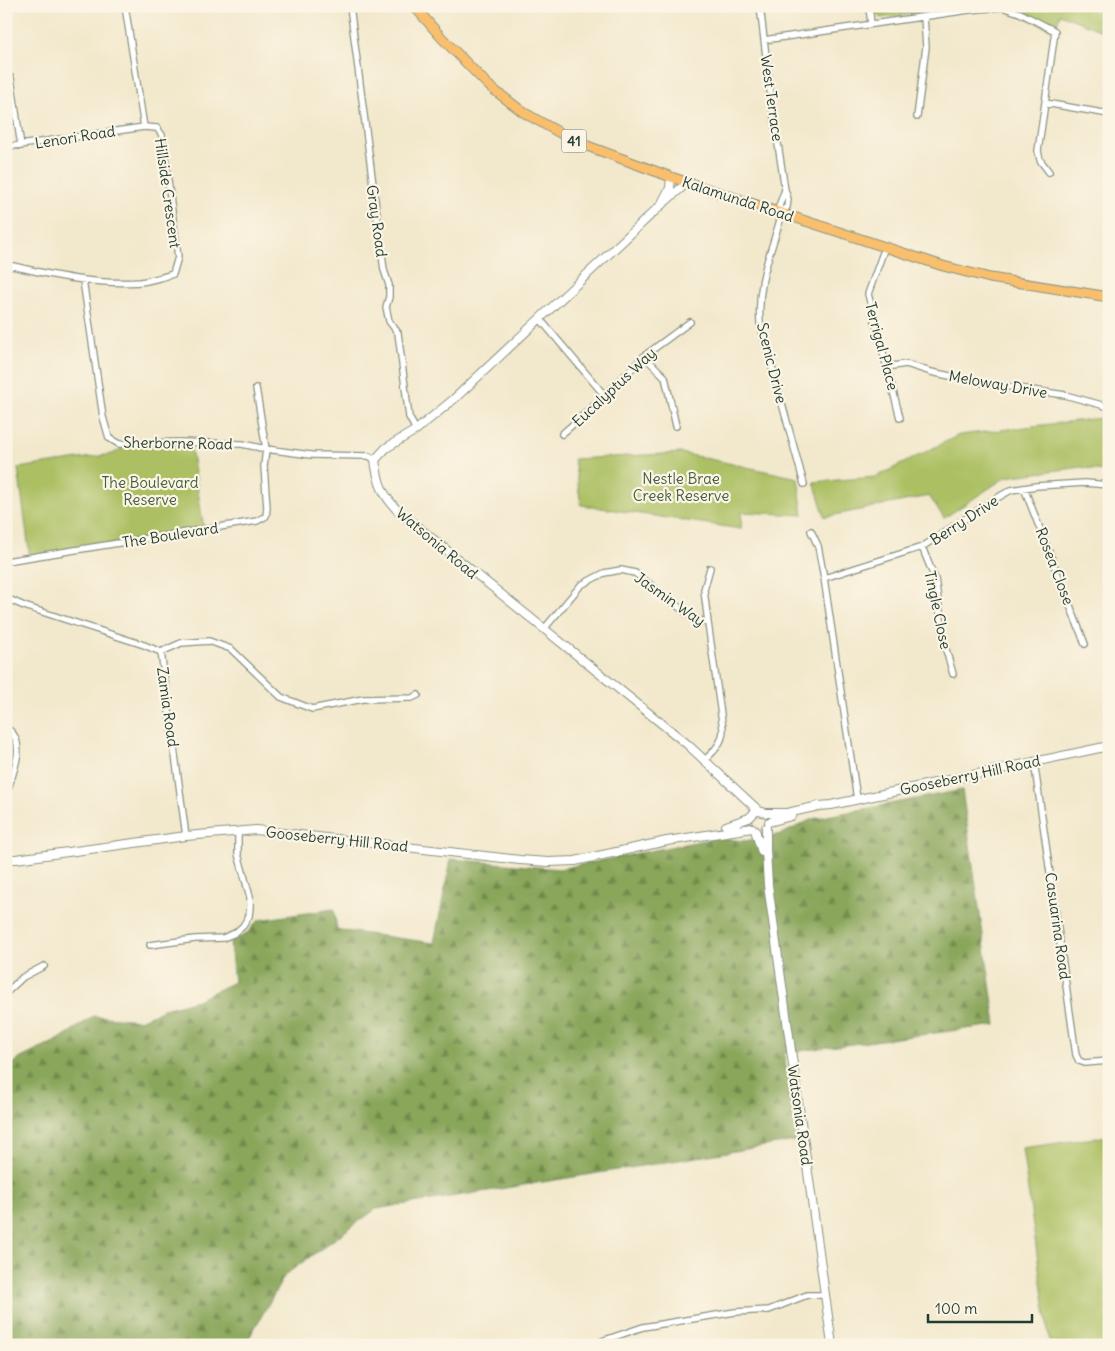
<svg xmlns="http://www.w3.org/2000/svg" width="1115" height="1351" viewBox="0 0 1115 1351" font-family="Delius,sans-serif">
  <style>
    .forest { fill: url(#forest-firs); stroke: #547247 }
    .park { fill: #acc064; stroke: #667e4c }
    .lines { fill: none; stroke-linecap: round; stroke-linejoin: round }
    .minor-casing { stroke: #889280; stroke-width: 8 }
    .tertiary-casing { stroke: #889280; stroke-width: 10 }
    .primary-casing { stroke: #889280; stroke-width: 11 }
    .minor { stroke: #fff; stroke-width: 5.5 }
    .tertiary { stroke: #fff; stroke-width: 8 }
    .primary { stroke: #f9bf6d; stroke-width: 9 }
    .labels { text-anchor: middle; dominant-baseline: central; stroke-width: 4.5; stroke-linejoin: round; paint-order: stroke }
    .shield { fill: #fcf5e5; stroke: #617469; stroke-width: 1 }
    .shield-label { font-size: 14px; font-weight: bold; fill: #1f3d34 }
    .street-label { font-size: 15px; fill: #1f3d34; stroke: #fcf5e5 }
    .park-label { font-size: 15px; fill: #425e40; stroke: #fcf5e5 }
  </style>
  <defs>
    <pattern id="forest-firs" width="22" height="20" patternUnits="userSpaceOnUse" patternTransform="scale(1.25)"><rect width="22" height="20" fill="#89a65a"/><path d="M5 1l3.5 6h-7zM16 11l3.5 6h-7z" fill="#6f884b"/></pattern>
  </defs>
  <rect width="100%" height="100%" fill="#fcf5e5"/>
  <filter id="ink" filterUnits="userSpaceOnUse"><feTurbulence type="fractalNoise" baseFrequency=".02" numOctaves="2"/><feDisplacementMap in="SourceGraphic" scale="10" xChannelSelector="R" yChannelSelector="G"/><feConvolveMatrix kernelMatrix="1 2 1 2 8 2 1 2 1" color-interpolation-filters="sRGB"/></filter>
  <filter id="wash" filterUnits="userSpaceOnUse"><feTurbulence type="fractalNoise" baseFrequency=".0096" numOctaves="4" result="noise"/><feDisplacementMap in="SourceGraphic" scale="20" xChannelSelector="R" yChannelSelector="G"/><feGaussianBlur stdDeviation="1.12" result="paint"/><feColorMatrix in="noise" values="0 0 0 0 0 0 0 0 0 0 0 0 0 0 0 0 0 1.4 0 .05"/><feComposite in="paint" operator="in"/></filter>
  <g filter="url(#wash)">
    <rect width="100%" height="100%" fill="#f2e8cc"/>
    <path class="forest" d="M962 790 996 1025 784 1053 796 1141 376 1209 285 1275 245 1345H6V1069L21 1058 58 1040 94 1016 140 1020 164 1009 197 1000 234 982 230 942 245 935 259 920 334 909 337 930 434 943 451 859 559 869 715 838 745 841 782 834 812 819Z"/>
    <path class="park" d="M873 6H969L881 18 874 12Z
      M1002 6H1109V34L1060 14 1055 31Z
      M1109 417V473L1082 467 1006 477 944 518 929 496 825 517 814 482 876 477 959 435Z
      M190 442 204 529 30 558 18 468 113 454 128 444Z
      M681 453 798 478 803 515 742 512 741 529 581 505 574 459Z
      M1109 1136V1345H1050L1022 1148Z"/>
  </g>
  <g filter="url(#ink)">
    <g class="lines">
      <g class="minor-casing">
        <path id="minor" d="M350 6C362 94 372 182 384 270L389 285V297L386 307 389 321 398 333 409 417 416 430
          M760 6 771 98 785 190 788 199 787 207 782 213C771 254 757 279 760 323L804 484
          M869 6 871 24
          M764 40 969 10 1002 7 1020 13 1055 31 1045 103 1109 114
          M11 78 21 146
          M1045 103 1038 151 1040 160 1049 172
          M917 117 926 47 924 17
          M6 147 144 127
          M782 213 779 206 785 190
          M885 247 868 294 900 418
          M6 268 13 266C55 276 96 285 140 282 151 281 163 277 173 274L178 257 162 135 157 128 144 127 125 6
          M83 280 103 417 109 438 119 444 178 442 242 444 266 449 311 455 369 456 375 460
          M540 319 605 396
          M644 356 665 377 676 426
          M887 367 906 364 931 372 984 383 1065 395 1109 407
          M562 434 605 396 644 356 690 322
          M1024 488 1085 644
          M811 531 818 546 824 578 857 799
          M922 547 935 579 945 646 953 674
          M6 561 257 521 266 516 267 508 264 466 266 449 256 388
          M824 578 922 547 997 498 1011 490 1036 486 1085 483 1109 485
          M6 598 24 606 144 645 161 652 186 836
          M708 623 704 590 710 568
          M544 629 581 585 604 573 621 570 635 573 693 618 708 623 723 729C723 743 714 751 704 761
          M161 652 181 643 209 641 231 649 281 697 312 709 363 699 412 698 418 695
          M6 728C29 741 12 775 6 794
          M1034 761 1076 1055 1079 1061 1085 1063 1109 1061
          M150 945 195 939 223 938 235 933 243 926 249 916 250 907V897L238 854V831
          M6 993 23 977 44 966
          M595 1345 602 1341 643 1327 735 1312 769 1310 807 1295H825"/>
      </g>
      <g class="tertiary-casing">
        <path id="tertiary" d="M688 182 659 207 454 399 416 430 386 448 375 460C378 483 382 494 398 511L687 744 759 811
          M663 201 670 188 671 177
          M769 822 791 816
          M726 826 749 818 756 811H759L766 813H787L819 806 831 805 1109 746
          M766 828V850L768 885 832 1345
          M755 830 762 852
          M6 859H16L186 836 256 830 520 860 548 862 575 861 667 841 752 828"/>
      </g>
      <g class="primary-casing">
        <path id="primary" d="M414 6 441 37 489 86 523 112 574 141 671 177 943 266 990 278 1109 297"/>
      </g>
      <use href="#minor" class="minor"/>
      <use href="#tertiary" class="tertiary"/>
      <use href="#primary" class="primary"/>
    </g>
  </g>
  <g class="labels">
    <rect class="shield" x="561.5" y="129.5" width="25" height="23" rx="4"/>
    <g class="shield-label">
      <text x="574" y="141">41</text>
    </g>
    <g class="street-label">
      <text transform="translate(772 98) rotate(82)">West Terrace</text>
      <text transform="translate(75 137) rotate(-9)">Lenori Road</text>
      <text transform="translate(168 193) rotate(82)">Hillside Crescent</text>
      <text transform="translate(738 199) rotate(18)">Kalamunda Road</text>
      <text transform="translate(377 221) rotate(82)">Gray Road</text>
      <text transform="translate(882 346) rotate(75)">Terrigal Place</text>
      <text transform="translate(772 363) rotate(76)">Scenic Drive</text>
      <text transform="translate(998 384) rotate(10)">Meloway Drive</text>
      <text transform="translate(614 387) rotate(-43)">Eucalyptus Way</text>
      <text transform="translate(178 443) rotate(1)">Sherborne Road</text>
      <text transform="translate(964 520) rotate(-33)">Berry Drive</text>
      <text transform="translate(170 535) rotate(-9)">The Boulevard</text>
      <text transform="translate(437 543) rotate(40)">Watsonia Road</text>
      <text transform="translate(1055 566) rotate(69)">Rosea Close</text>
      <text transform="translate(670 599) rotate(35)">Jasmin Way</text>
      <text transform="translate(938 610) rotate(78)">Tingle Close</text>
      <text transform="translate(168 707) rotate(82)">Zamia Road</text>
      <text transform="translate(970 775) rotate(-12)">Gooseberry Hill Road</text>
      <text transform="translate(337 839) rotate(6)">Gooseberry Hill Road</text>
      <text transform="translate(1058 926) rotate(82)">Casuarina Road</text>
      <text transform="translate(800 1115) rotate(82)">Watsonia Road</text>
    </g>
    <g class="park-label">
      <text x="681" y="478">Nestle Brae<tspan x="681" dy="17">Creek Reserve</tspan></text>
      <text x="150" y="482">The Boulevard<tspan x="150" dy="17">Reserve</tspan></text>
    </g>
  </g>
  <rect width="1115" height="1351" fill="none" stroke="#fcf5e5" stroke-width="25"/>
  <path d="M928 1314v8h104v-8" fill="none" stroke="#1f3d34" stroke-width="2.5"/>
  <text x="935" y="1314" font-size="15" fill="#1f3d34" stroke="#fcf5e5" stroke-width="4" paint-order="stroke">100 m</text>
</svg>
